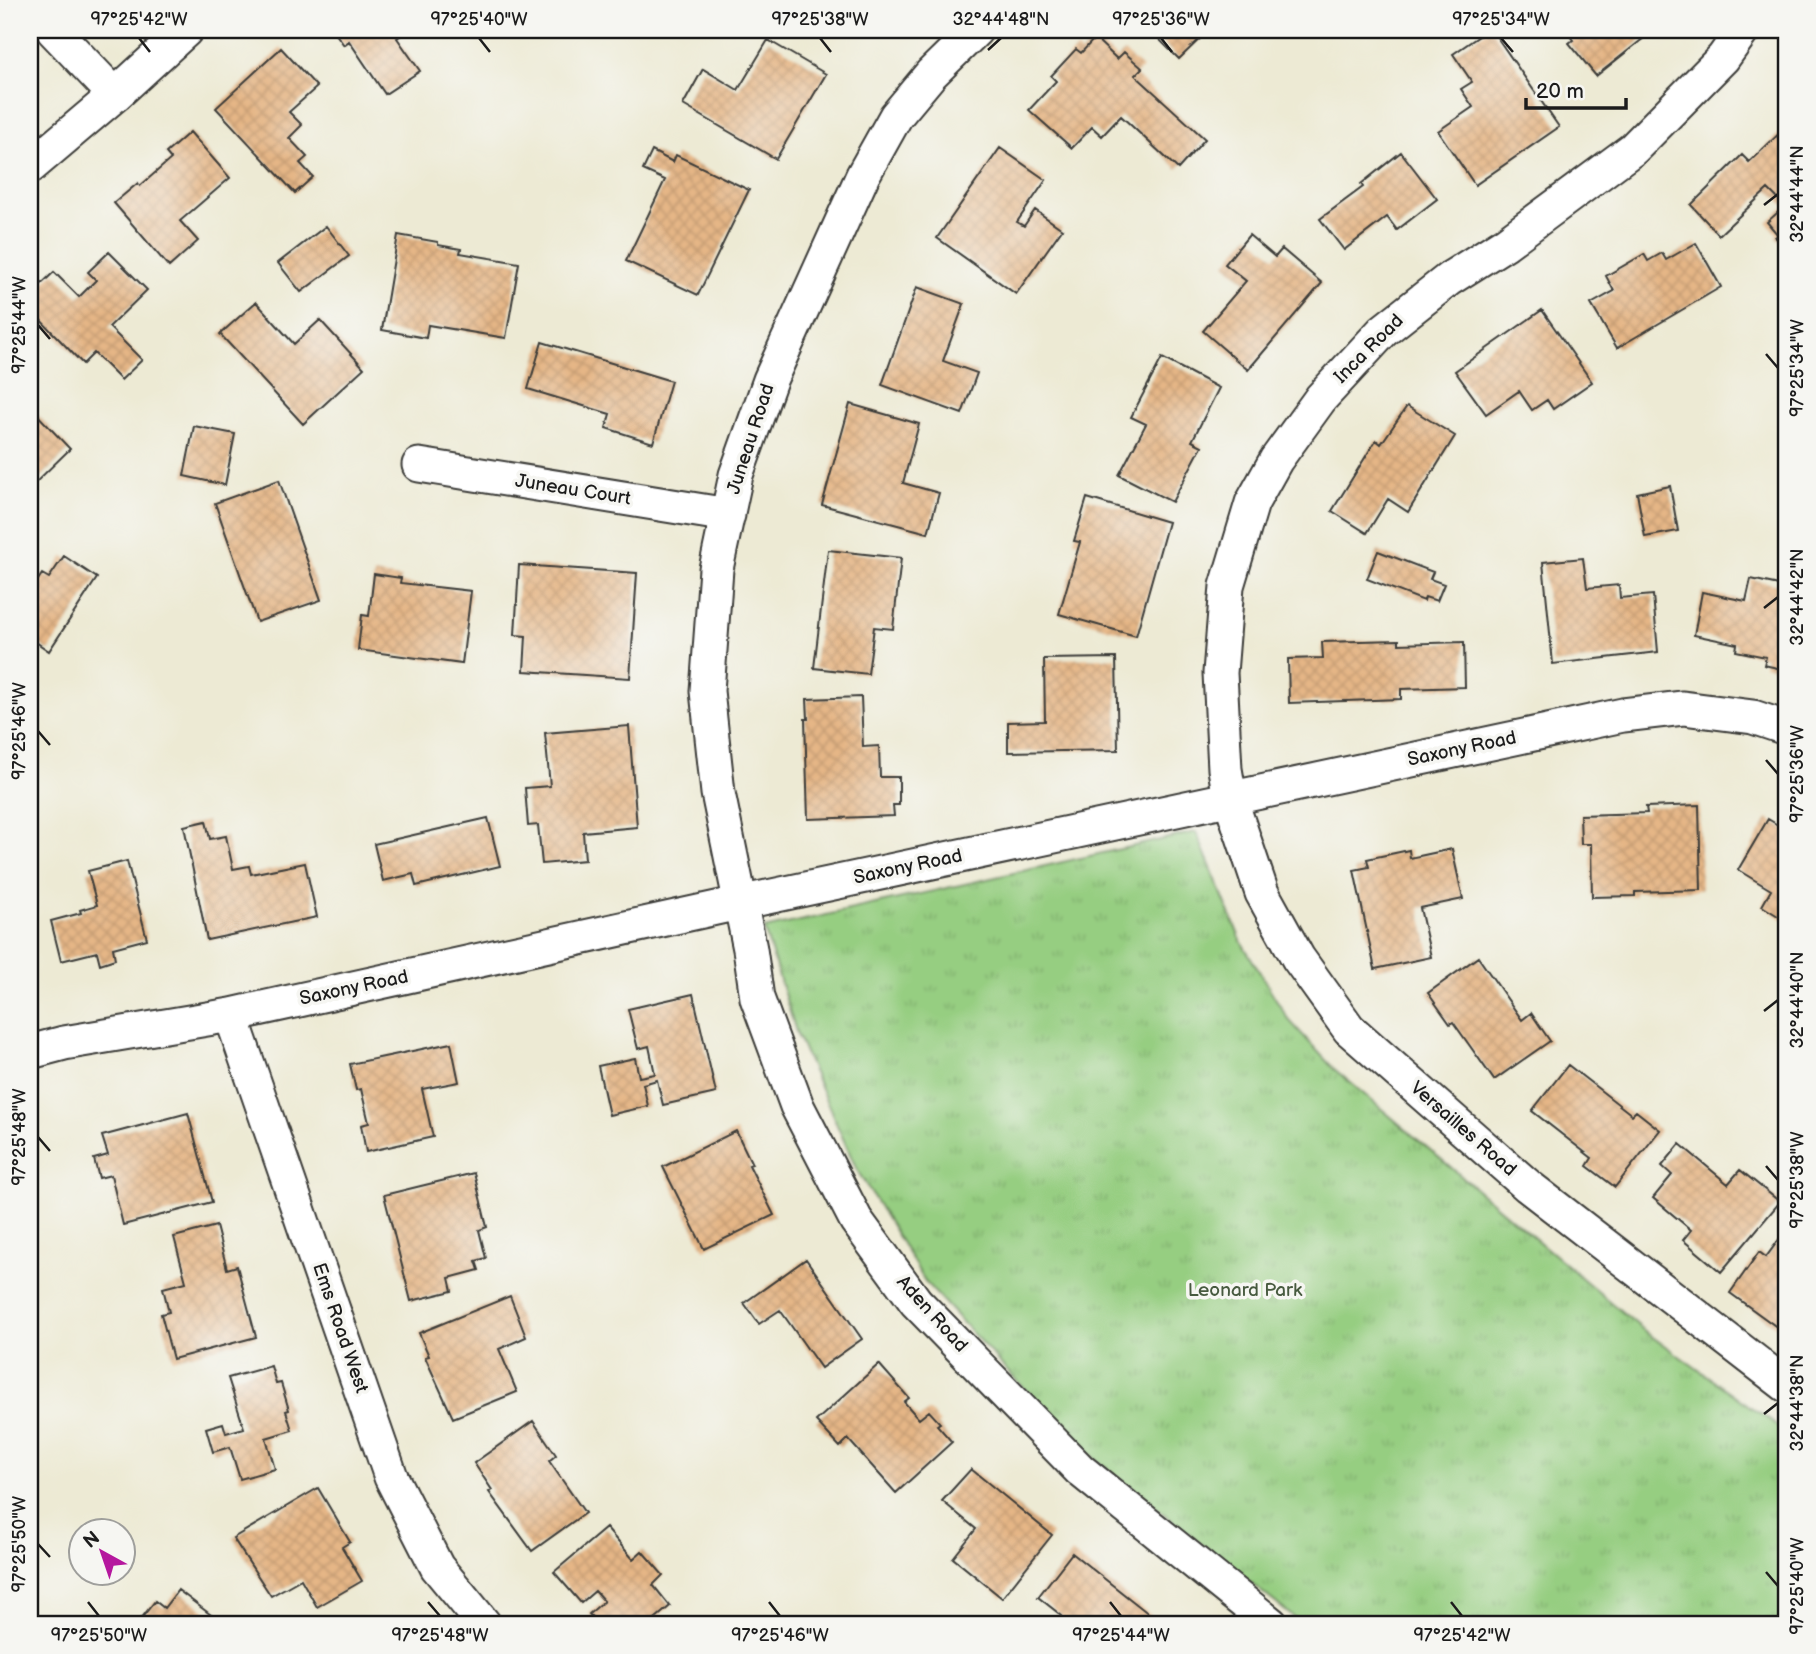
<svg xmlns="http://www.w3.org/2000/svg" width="1816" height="1654" viewBox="0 0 1816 1654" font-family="'Balsamiq Sans',sans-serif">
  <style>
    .grass { fill: url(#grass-tufts); stroke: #59754e; stroke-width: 2 }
    .building { fill: url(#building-cross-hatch) }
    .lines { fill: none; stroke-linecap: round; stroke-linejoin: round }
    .street-casing { stroke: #3b3b38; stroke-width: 37 }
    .street { stroke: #fff; stroke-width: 33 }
    .ticks { fill: none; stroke: #1c1c1c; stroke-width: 2.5 }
    .labels { text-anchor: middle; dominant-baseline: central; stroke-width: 7; stroke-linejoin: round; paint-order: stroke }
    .street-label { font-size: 19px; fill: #1c1c1c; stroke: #f6f6f2 }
    .park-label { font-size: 19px; fill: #475a3f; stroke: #f6f6f2 }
    .neatline { fill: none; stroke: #1c1c1c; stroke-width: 2.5 }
    .ticks-label { font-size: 18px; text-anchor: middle; fill: #1c1c1c }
  </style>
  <defs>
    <pattern id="grass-tufts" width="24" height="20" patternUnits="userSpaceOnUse" patternTransform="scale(1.75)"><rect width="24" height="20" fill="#96ce81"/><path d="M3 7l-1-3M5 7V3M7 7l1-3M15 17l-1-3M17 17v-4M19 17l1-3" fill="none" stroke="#81b06f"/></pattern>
    <pattern id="building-cross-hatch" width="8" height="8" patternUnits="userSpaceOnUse" patternTransform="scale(1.75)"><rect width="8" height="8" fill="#e5b686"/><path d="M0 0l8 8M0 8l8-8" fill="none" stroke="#c49c73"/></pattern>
  </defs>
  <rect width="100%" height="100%" fill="#f6f6f2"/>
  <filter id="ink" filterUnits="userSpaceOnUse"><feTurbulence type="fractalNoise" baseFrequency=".0143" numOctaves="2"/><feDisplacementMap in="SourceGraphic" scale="14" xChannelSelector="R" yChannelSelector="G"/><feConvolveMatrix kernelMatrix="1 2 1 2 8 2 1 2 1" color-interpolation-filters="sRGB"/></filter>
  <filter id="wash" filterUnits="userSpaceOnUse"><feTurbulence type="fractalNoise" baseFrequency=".00686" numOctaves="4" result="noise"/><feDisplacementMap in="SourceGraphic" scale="28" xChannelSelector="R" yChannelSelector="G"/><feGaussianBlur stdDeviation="1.57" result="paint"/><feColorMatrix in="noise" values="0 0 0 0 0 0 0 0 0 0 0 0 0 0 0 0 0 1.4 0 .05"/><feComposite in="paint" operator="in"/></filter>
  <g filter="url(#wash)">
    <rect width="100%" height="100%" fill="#edead4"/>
    <path class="grass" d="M1196 832 1242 943 1288 1019 1333 1068 1647 1333 1786 1432V1624H1302L1094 1458 1010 1374 926 1283 857 1170 797 1035 764 929Z"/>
    <g id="blocks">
      <path class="building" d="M333 30H408L397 38 420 71 385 94 349 41 344 45Z
        M1150 30H1209L1179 59Z
        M1488 30H1492L1559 127 1475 185 1438 131 1473 107 1461 89 1472 82 1453 54Z
        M1565 30H1654L1596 76 1569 43 1573 40Z
        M1095 38 1117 59 1124 52 1142 68 1135 75 1205 139 1178 169 1121 116 1102 136 1092 127 1072 148 1029 110 1056 81 1051 76 1076 49 1081 53Z
        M768 40 826 74 776 159 683 105 703 69 738 90Z
        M281 48 317 87 289 112 302 125 289 138 307 157 300 163 313 177 295 193 216 108Z
        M1782 131 1786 136V244L1784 241 1782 243 1775 237 1778 235 1767 222 1785 206 1768 189 1719 235 1691 205 1742 155 1749 162Z
        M190 132 230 178 180 221 198 241 169 267 114 203 138 183 140 186 171 159 166 153Z
        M1000 148 1046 180 1017 222 1024 226 1035 210 1062 229 1016 294 937 238Z
        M652 151 673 162 676 155 749 190 698 295 626 261 665 180 643 170Z
        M1401 152 1437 199 1397 230 1387 217 1344 250 1320 219 1363 187 1361 184Z
        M326 226 349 256 301 292 278 263Z
        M398 235 438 242V245L461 249 460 253 519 263 506 338 428 325 426 338 382 330Z
        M1249 235 1275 257 1282 249 1322 283 1248 370 1203 331 1246 281 1225 264Z
        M1696 243 1721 287 1617 348 1591 304 1614 291 1606 276 1644 254 1648 261 1662 253 1666 260Z
        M109 252 147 290 109 327 142 360 121 380 94 353 83 364 30 309V295L54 272 79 297 96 280 88 272Z
        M917 287 964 304 943 361 977 373 962 414 882 385Z
        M256 302 294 344 320 320 364 368 303 424 220 334Z
        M1542 310 1592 382 1553 409 1547 400 1532 410 1519 391 1486 414 1455 371Z
        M542 342 671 381 653 443 606 428 610 414 528 389Z
        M1162 358 1219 388 1192 441 1202 446 1172 502 1119 475 1146 424 1131 417Z
        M850 404 919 424 903 483 939 493 928 533 822 505Z
        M1407 406 1455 436 1408 512 1388 499 1367 533 1332 511 1376 440 1381 444Z
        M30 407 70 449 30 488Z
        M194 426 235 434 225 485 184 476Z
        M279 480 321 600 257 622 215 503Z
        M1670 486 1678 531 1645 537 1637 493Z
        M1087 498 1168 522 1136 636 1059 614 1080 542 1074 541Z
        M828 550 901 558 893 629 874 627 868 674 814 668Z
        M1378 551 1433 572 1430 579 1444 584 1437 601 1425 597 1424 601 1367 579Z
        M64 556 97 578 49 651 30 638V587L32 589 42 574 49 578Z
        M1583 558 1587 588 1619 585 1620 598 1653 595 1658 652 1553 664 1543 562Z
        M519 565 637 573 630 678 524 671 526 636 515 635Z
        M374 574 401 578 400 583 471 591 462 664 358 650 362 615 369 616Z
        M1751 579 1779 585 1780 583 1786 584V670L1764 665 1766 657 1736 651 1737 644 1694 635 1702 592 1746 601Z
        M1399 640V644L1464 642 1465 687 1401 689V699L1289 703 1288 659 1323 658 1322 642Z
        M1116 658 1118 750 1008 752V722L1045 721 1044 659Z
        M861 697 863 747 879 746 880 777H899V805H893L894 816 808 819 805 719H808L807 699Z
        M629 726 637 827 583 832 585 860 542 864 538 825 528 826 525 788 550 786 545 733Z
        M1699 805 1701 890 1635 892V896L1592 897 1591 844H1581L1580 815 1647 813 1646 807Z
        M488 818 500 866 416 886 413 874 383 881 374 844Z
        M1768 819 1786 830V921L1762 906 1771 890 1738 870Z
        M206 821 210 839 226 836 233 869 249 866 251 874 305 863 317 917 207 940 184 826Z
        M1452 849 1463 899 1420 908 1431 957 1375 969 1354 870 1369 867 1367 859 1409 850 1410 858Z
        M127 861 147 939 113 948 115 959 100 964 97 952 61 961 51 921 81 913 80 910 97 905 88 871Z
        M1478 957 1522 1020 1531 1013 1550 1041 1494 1080 1453 1022 1450 1024 1428 993Z
        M693 994 716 1093 663 1105 657 1080 643 1084 648 1106 609 1115 598 1066 635 1058 639 1077 655 1074 649 1046 638 1049 628 1009Z
        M451 1043 459 1082 422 1089 433 1137 366 1152 361 1125 369 1123 361 1089 356 1090 350 1064Z
        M1568 1065 1632 1115 1636 1111 1660 1130 1615 1187 1587 1166 1592 1158 1532 1111Z
        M188 1113 212 1202 123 1225 111 1175 99 1178 94 1159 108 1155 102 1136Z
        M736 1131 752 1164 749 1165 774 1215 704 1249 663 1167Z
        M1680 1144 1728 1184 1740 1170 1780 1202 1721 1272 1683 1240 1691 1230 1653 1198 1672 1175 1662 1166Z
        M474 1173 487 1227 479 1230 486 1258 476 1261 479 1270 449 1278 452 1291 411 1301 384 1195Z
        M216 1226 227 1269 237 1266 256 1337 173 1359 161 1314 169 1312 163 1288 186 1282 174 1237Z
        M1786 1230V1323L1781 1330 1730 1293 1759 1252 1766 1257Z
        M806 1259 862 1339 821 1368 780 1310 759 1324 744 1303Z
        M510 1296 526 1337 499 1349 517 1392 453 1418 425 1357 429 1356 419 1333Z
        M879 1364 909 1398 904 1402 919 1419 929 1411 940 1423 937 1425 952 1442 896 1493 848 1439 840 1447 816 1421Z
        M271 1366 276 1384 281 1383 289 1410 286 1411 292 1430 266 1438 275 1469 240 1479 230 1447 213 1452 206 1428 223 1423 226 1433 244 1428 228 1378Z
        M533 1421 556 1455 549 1461 585 1513 532 1551 489 1492 492 1490 474 1463Z
        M971 1469 1052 1535 1002 1598 953 1558 976 1529 942 1501Z
        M318 1488 350 1542 342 1547 362 1581 317 1607 301 1579 271 1596 233 1538Z
        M606 1528 633 1559 642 1551 663 1575 653 1585 670 1606 649 1624H598L589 1614 604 1601 595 1591 581 1603 554 1572Z
        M1072 1553 1159 1622 1158 1624H1056L1062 1616 1038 1597Z
        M178 1590 223 1624H137L155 1601 164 1608Z"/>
    </g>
  </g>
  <g filter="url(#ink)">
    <use href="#blocks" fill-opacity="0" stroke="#3b3b38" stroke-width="2"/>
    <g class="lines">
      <g class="street-casing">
        <path id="street" d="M53 30 115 95
          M976 30 931 74 896 116 863 175 770 380 736 475 716 569 707 691 718 793 750 949 757 998 797 1106 856 1220 916 1302 1080 1470 1271 1624
          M1743 30 1723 58 1633 149 1506 243 1449 279 1383 331 1321 398 1276 460 1252 503 1227 586 1220 673 1225 769 1230 798 1262 893 1298 958 1349 1029 1528 1186 1786 1385
          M30 167 115 95 186 30
          M419 465 728 515
          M231 1015 391 1477 437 1567 484 1624
          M30 1052 64 1043 231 1015 739 903 1623 715 1683 708 1753 717 1786 728"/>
      </g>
      <use href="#street" class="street"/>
    </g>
  </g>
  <path class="ticks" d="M139 38 150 52M479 38 490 52M820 38 831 52M1161 38 1172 52M1501 38 1513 52M988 50 1001 38M1764 205 1778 194M38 325 50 339M1766 354 1778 368M1764 608 1778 597M38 731 50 745M1766 760 1778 774M1764 1011 1778 1000M38 1137 50 1151M1766 1166 1778 1180M1764 1414 1778 1403M38 1544 50 1557M1766 1572 1778 1586M88 1602 99 1616M428 1602 440 1616M769 1602 780 1616M1110 1602 1121 1616M1451 1602 1462 1616"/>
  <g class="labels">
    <g class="street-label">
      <text transform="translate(1369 349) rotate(-45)">Inca Road</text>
      <text transform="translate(751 439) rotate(-72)">Juneau Road</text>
      <text transform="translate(573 490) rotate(9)">Juneau Court</text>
      <text transform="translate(1462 749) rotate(-12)">Saxony Road</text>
      <text transform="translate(908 867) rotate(-12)">Saxony Road</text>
      <text transform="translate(354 988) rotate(-12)">Saxony Road</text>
      <text transform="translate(1463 1129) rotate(41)">Versailles Road</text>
      <text transform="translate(932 1314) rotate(48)">Aden Road</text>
      <text transform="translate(340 1328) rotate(71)">Ems Road West</text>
    </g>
    <g class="park-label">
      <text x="1245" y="1290">Leonard Park</text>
    </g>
  </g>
  <rect width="1816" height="1654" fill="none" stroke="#f6f6f2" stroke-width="77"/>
  <g transform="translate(102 1552) rotate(320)"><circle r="33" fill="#f6f6f2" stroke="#9f9f9c" stroke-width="2"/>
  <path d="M0-5L12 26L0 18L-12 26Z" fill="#b5179e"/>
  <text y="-10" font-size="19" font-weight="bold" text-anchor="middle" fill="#1c1c1c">N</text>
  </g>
  <path d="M1526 98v10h100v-10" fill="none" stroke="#1c1c1c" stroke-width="3.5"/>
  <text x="1536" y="98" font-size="21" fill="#1c1c1c" stroke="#f6f6f2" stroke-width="5" paint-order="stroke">20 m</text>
  <rect x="38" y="38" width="1740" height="1578" class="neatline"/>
  <g class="ticks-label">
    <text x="139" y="25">97°25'42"W</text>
    <text x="479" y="25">97°25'40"W</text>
    <text x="820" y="25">97°25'38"W</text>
    <text x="1001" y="25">32°44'48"N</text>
    <text x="1161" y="25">97°25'36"W</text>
    <text x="1501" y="25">97°25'34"W</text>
    <text transform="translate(1797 194) rotate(-90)" y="6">32°44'44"N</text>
    <text transform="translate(19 325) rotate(-90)" y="6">97°25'44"W</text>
    <text transform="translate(1797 368) rotate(-90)" y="6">97°25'34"W</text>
    <text transform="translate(1797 597) rotate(-90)" y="6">32°44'42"N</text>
    <text transform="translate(19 731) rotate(-90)" y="6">97°25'46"W</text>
    <text transform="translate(1797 774) rotate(-90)" y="6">97°25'36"W</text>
    <text transform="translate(1797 1000) rotate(-90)" y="6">32°44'40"N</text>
    <text transform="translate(19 1137) rotate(-90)" y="6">97°25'48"W</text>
    <text transform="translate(1797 1180) rotate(-90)" y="6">97°25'38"W</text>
    <text transform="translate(1797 1403) rotate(-90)" y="6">32°44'38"N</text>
    <text transform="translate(19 1544) rotate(-90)" y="6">97°25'50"W</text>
    <text transform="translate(1797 1586) rotate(-90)" y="6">97°25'40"W</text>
    <text x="99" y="1641">97°25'50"W</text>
    <text x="440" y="1641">97°25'48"W</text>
    <text x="780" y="1641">97°25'46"W</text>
    <text x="1121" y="1641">97°25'44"W</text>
    <text x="1462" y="1641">97°25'42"W</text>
  </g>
</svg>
